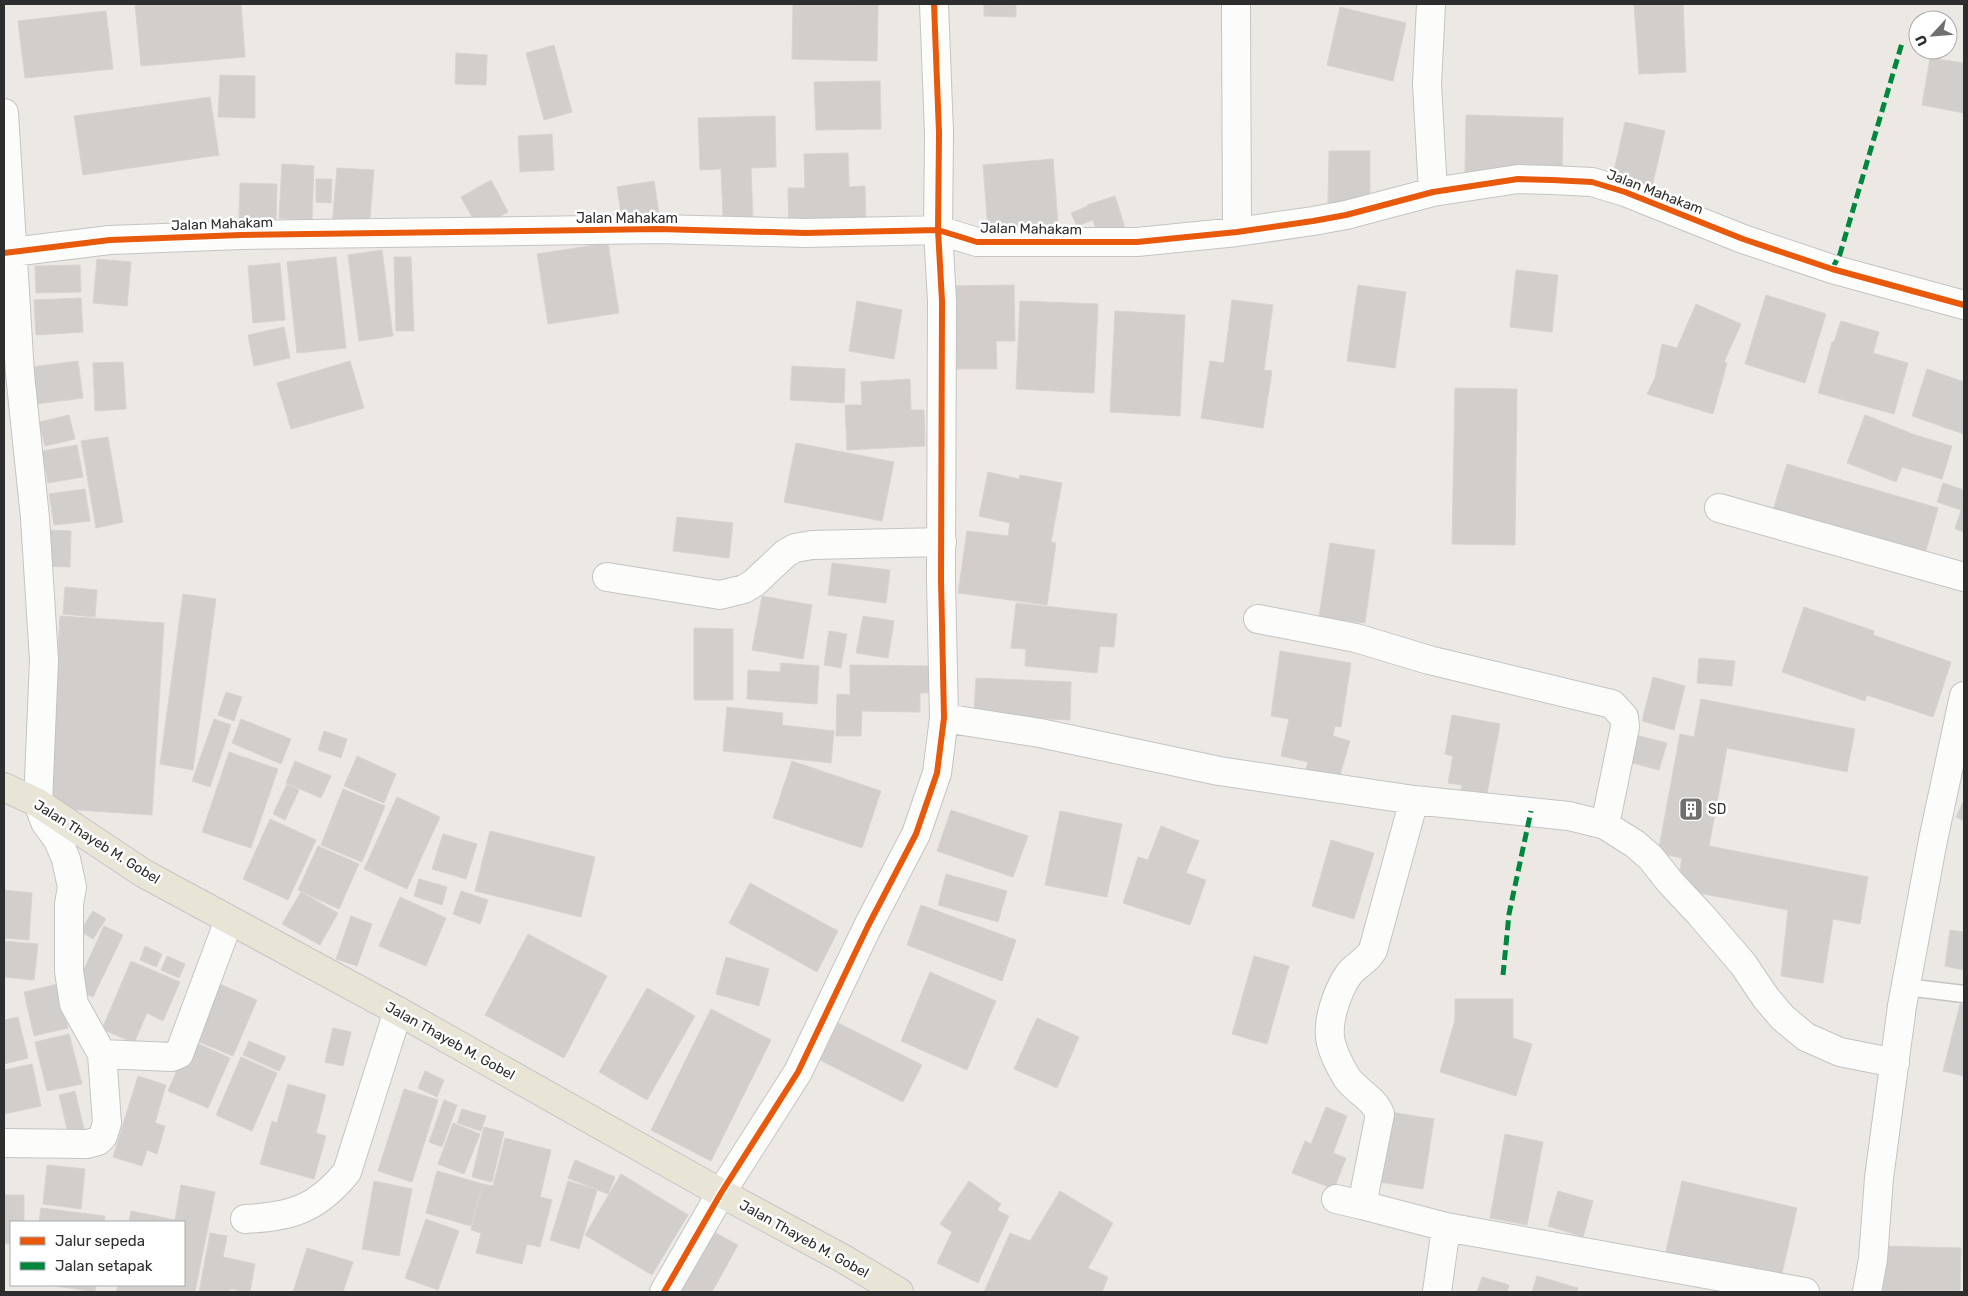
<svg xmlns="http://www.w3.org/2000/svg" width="1968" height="1296" viewBox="0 0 1968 1296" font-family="Rubik,sans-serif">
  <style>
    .building { fill: #d1cecb; stroke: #d7d4d0 }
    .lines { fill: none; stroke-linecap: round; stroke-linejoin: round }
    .service-casing { stroke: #c5c4c5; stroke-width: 19 }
    .minor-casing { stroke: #c5c4c5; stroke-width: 30 }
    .primary-casing { stroke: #c6c5c4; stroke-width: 30 }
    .service { stroke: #fcfcfb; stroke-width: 16 }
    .minor { stroke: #fcfcfb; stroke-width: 28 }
    .primary { stroke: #e8e4d6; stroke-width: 28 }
    .quiet { stroke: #00873e; stroke-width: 5; stroke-dasharray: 10 5; stroke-linecap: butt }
    .cycleway-casing { stroke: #fff; stroke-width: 9 }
    .cycleway { stroke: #e8590c; stroke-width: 6 }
    .labels { text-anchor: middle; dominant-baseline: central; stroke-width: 5; stroke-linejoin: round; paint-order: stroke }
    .street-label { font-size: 14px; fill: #2e2e2e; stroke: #fff }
    .poi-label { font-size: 14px; fill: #2e2e2e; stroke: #fff; text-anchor: start }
  </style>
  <rect width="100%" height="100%" fill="#ece8e4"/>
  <path class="building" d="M135 4H241L245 57 141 66Z
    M793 4 878 5 877 61 792 59Z
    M984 4H1016V17L984 16Z
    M1634 4H1683L1686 72 1639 74Z
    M1340 7 1406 23 1393 81 1327 65Z
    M106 11 113 69 25 78 18 21Z
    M554 45 572 112 544 120 526 53Z
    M456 53 487 55 486 85 455 84Z
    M1930 58 1964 63V113L1922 105Z
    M220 75 255 76V118L218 117Z
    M880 81 881 129 816 130 814 82Z
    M210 97 219 155 83 175 74 116Z
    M1466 115 1563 118 1562 176 1465 173Z
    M775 116 776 167 751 168 753 220 723 216 721 169 700 170 698 118Z
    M1625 122 1665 131 1650 195 1611 185Z
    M552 134 554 170 520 172 518 136Z
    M1329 151H1370V203H1328Z
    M848 153 849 187 865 186 866 226 789 229 788 188H805L804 154Z
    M1053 159 1059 237 989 242 983 165Z
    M282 164 314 166 312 220 279 218Z
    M337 168 374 170 369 229 332 226Z
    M316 179H332L331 203 316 202Z
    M491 180 508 212 478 228 461 197Z
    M654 181 660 220 623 226 617 187Z
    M240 183 277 184 276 220H239Z
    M1115 196 1125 228 1098 237 1093 220 1077 226 1071 213 1088 206 1087 205Z
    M608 243 619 313 548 324 537 254Z
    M382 250 393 336 359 341 348 255Z
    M336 257 346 348 297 353 287 262Z
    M394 257H411L414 331H396Z
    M97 259 131 262 127 306 93 303Z
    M280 263 285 320 253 323 248 266Z
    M80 265 81 292 36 293 35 266Z
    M1516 270 1558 275 1552 332 1510 327Z
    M1014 285 1015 341H996L997 369H946L945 286Z
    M1358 285 1406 292 1395 368 1347 361Z
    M1766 295 1826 314 1805 383 1745 364Z
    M81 298 83 332 36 335 34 300Z
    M1232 300 1273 305 1264 370 1272 371 1263 428 1201 418 1210 361 1224 363Z
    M857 301 902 310 894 359 849 351Z
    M1020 301 1098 304 1094 393 1016 389Z
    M1696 304 1741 324 1724 362 1727 363 1713 414 1647 394 1655 378 1662 344 1677 348Z
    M1115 311 1185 315 1180 416 1110 412Z
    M1841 321 1879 332 1873 353 1908 363 1894 414 1818 393 1832 342H1834Z
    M284 327 290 358 254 366 248 335Z
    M78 361 83 398 36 404 31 367Z
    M350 361 364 408 291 429 277 383Z
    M123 362 126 409 95 411 93 363Z
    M792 366 845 369 844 403 790 400Z
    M1927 369 1964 382V434L1912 416Z
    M910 379 911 410H924L925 446 847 450 845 405H862L861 382Z
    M1455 388 1517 389 1515 545 1452 544Z
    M69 415 75 439 45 446 39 422Z
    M1865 415 1915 435 1952 446 1942 479 1902 467 1896 482 1847 463Z
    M108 437 123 522 96 528 81 441Z
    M796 443 894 462 882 521 784 502Z
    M77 445 83 477 48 483 42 451Z
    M1787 464 1938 508 1922 565 1770 520Z
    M988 472 1019 479 1020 475 1062 483 1051 542 1056 543 1047 605 958 593 967 531 1008 536 1010 523 979 516Z
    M1943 483 1964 490V532L1955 529 1961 510 1937 502Z
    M85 489 90 521 54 525 49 494Z
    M677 517 733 523 729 558 673 551Z
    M42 530 71 531 70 567 41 566Z
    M1330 543 1375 550 1365 623 1319 617Z
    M832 563 890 570 886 603 828 595Z
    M65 587 97 590 95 617 63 614Z
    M183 594 216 599 193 770 160 764Z
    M762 596 812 605 803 659 752 650Z
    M1016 603 1117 614 1114 647 1100 646 1097 673 1025 666 1026 649 1011 648Z
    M1804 607 1874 631 1873 635 1951 662 1933 717 1867 695 1865 701 1782 672Z
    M60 616 164 623 152 815 48 808Z
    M863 616 894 621 888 658 856 653Z
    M694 628 733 629V700H694Z
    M829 631 847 634 841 668 824 665Z
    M1280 651 1351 663 1341 727 1335 726 1333 736 1350 741 1337 785 1304 775 1308 762 1281 756 1289 719 1271 716Z
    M1699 658 1735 661 1732 686 1697 683Z
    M781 663 819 666 817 704 747 699 748 670 780 672Z
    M850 665 929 666V693H920V712L862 711 861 736H836L837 694 850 695Z
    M1653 677 1685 686 1674 730 1642 721Z
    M976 678 1071 682 1070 720 974 715Z
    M226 692 242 697 234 721 218 715Z
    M1701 699 1855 729 1847 772 1727 748 1709 846 1868 877 1860 924 1833 919 1823 983 1781 976 1788 910 1677 889 1682 858 1658 853 1680 734 1694 737Z
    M727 707 783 713 782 725 834 731 831 763 723 751Z
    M1452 715 1500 724 1486 799 1460 795 1462 785 1448 783 1453 756 1445 754Z
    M214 719 231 725 210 787 192 781Z
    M241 719 291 739 281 764 232 743Z
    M324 731 347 739 341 758 318 750Z
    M1628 733 1667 743 1659 770 1621 760Z
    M229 752 278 769 251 848 202 832Z
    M357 756 396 774 384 803 344 786Z
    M295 761 331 776 321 798 286 783Z
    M792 761 881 791 862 848 773 818Z
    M287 784 299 790 285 820 273 814Z
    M343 789 385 806 362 862 321 845Z
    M397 797 440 817 407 889 364 869Z
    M1964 800V821L1956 817Z
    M951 810 1028 836 1013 877 937 851Z
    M1060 811 1122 824 1107 897 1045 885Z
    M270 819 316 840 288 900 243 879Z
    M1161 826 1199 841 1186 873 1206 880 1190 925 1123 903 1138 857 1148 860Z
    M490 831 595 857 581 917 475 891Z
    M443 834 477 844 466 879 432 869Z
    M1331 840 1374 853 1354 919 1312 906Z
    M318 846 359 864 339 909 298 890Z
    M946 874 1007 891 998 922 938 905Z
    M419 879 447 887 442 905 414 896Z
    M750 883 838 931 817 972 729 923Z
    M4 890 32 893 29 940 4 938Z
    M461 891 488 900 480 924 453 914Z
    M301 892 338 913 320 945 282 924Z
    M400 897 446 918 426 966 379 946Z
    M921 905 1016 940 1002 981 907 945Z
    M93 911 106 919 93 939 80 931Z
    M351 916 372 924 357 966 336 959Z
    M104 926 123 935 93 997 75 989Z
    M1950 930 1964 932V970L1945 966Z
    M528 934 607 976 564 1058 485 1015Z
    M4 941 38 944 34 980 4 977Z
    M145 946 162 954 156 967 140 960Z
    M167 956 185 964 179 978 161 970Z
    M1254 956 1289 966 1267 1044 1232 1034Z
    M726 957 769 969 759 1006 716 994Z
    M131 961 180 982 163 1021 147 1013 134 1043 102 1029Z
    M930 972 996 1001 967 1070 901 1041Z
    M215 982 257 1000 233 1056 190 1038Z
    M58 984 68 1028 34 1036 24 992Z
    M647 988 695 1016 647 1100 599 1072Z
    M1455 999H1513V1038L1532 1044 1516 1096 1440 1072 1455 1020Z
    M1960 1004 1964 1005V1076L1943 1071Z
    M711 1009 771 1040 711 1161 651 1130Z
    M18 1017 28 1058 4 1064V1020Z
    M1037 1018 1079 1037 1057 1088 1014 1069Z
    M836 1022 922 1065 903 1102 818 1059Z
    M333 1028 351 1032 343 1066 325 1062Z
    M69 1034 82 1084 47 1091 35 1042Z
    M190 1040 230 1058 208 1108 168 1091Z
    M249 1041 286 1057 279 1071 243 1055Z
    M241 1057 277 1073 252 1131 216 1115Z
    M32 1064 41 1106 4 1114V1070Z
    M425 1071 444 1080 437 1097 418 1088Z
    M138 1076 166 1085 155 1123 165 1126 157 1154 147 1150 142 1166 113 1157Z
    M288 1084 326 1095 316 1133 326 1136 314 1179 260 1164 272 1121 277 1123Z
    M404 1089 438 1100 412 1182 378 1171Z
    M75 1091 84 1129 68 1133 59 1095Z
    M444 1100 457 1105 442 1147 429 1142Z
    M1326 1107 1347 1116 1333 1153 1346 1158 1334 1189 1292 1173 1305 1141 1311 1144Z
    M462 1109 486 1116 481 1131 457 1123Z
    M1390 1112 1434 1119 1423 1189 1379 1182Z
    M453 1123 480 1134 464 1174 438 1164Z
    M484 1127 504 1132 492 1182 472 1177Z
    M1505 1134 1543 1142 1527 1225 1490 1218Z
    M505 1138 551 1150 540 1197 552 1200 540 1247 527 1244 522 1264 476 1253 481 1233 471 1230 483 1184 493 1186Z
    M575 1160 615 1177 608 1194 568 1178Z
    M47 1165 85 1169 81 1209 43 1204Z
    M437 1171 483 1184 471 1226 426 1213Z
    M621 1174 688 1215 652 1275 585 1235Z
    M374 1181 412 1189 399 1256 362 1249Z
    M568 1181 597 1190 579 1249 550 1240Z
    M969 1181 1001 1204 997 1210 1009 1216 978 1283 937 1263 952 1232 940 1224Z
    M1682 1181 1797 1208 1780 1282 1665 1255Z
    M181 1185 215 1192 195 1292H116L118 1285H184V1222H129L131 1211 175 1220Z
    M1060 1191 1113 1223 1088 1268 1108 1277 1102 1292H984L1010 1233 1030 1241Z
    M1558 1191 1593 1201 1583 1237 1548 1226Z
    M4 1195H24V1222H11V1244L4 1243Z
    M41 1208 105 1216 104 1222H39Z
    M426 1219 459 1231 438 1290 405 1278Z
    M703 1226 738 1245 712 1292H668Z
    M210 1233 227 1236 223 1257 255 1264 250 1292 230 1289 229 1292H199Z
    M1884 1246 1961 1248 1960 1292 1883 1291Z
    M307 1248 353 1262 343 1292H293Z
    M1537 1276 1578 1288 1577 1292H1532Z
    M1482 1277 1509 1285 1507 1292H1477Z
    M49 1285H96L95 1292Z"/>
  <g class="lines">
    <g class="service-casing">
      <path id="service" d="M1906 987 1964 994"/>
    </g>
    <g class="minor-casing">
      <path id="minor" d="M1236 4 1237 232
        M1431 4 1427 84 1433 192
        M4 113 20 374 35 518 44 660 38 803 45 822 58 840 66 859 72 887 69 904V971L74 1004 102 1054 107 1123 103 1136 98 1141 87 1144 4 1143
        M4 253 110 240 241 235 659 229 805 233 938 230 977 242H1137L1237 232 1313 221 1346 215 1433 192 1518 179 1552 180 1592 182 1625 192 1743 239 1832 269 1964 305
        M1719 508 1964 577
        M607 577 720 595 744 589 754 583 786 553 795 548 812 545 942 542
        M1258 619 1356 638 1429 660 1612 704 1624 717 1625 727 1605 825
        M944 718 1040 733 1219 771 1414 800 1569 816 1605 825 1635 844 1651 858 1670 882 1700 914 1743 964 1766 998 1783 1018 1806 1037 1840 1052 1895 1063
        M1414 800 1373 950C1367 961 1356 965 1349 974 1337 991 1326 1023 1331 1043 1334 1055 1341 1068 1347 1078 1357 1092 1374 1098 1380 1114L1362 1205 1446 1227 1805 1292
        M102 1054 172 1057 179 1054 229 920
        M1336 1199 1362 1205
        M245 1219C291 1217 317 1209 347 1172L398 1011
        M664 1292 721 1193 798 1072 868 926 916 834 937 773 944 718 941 580 942 301 938 230 939 133 934 4
        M1437 1292 1446 1227
        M1867 1292 1873 1259 1879 1178 1902 1006 1933 840 1964 696"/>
    </g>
    <g class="primary-casing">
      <path id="primary" d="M4 787 38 803 143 873 398 1011 721 1193 842 1258 899 1292"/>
    </g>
    <use href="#service" class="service"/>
    <use href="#minor" class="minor"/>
    <use href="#primary" class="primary"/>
    <path class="quiet" d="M1832 269 1840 254 1902 43
      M1503 975 1509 914 1531 811"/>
    <g class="cycleway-casing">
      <path id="cycleway" d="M4 253 110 240 241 235 659 229 805 233 938 230 977 242H1137L1237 232 1313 221 1346 215 1433 192 1518 179 1552 180 1592 182 1625 192 1743 239 1832 269 1964 305
        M664 1292 721 1193 798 1072 868 926 916 834 937 773 944 718 941 580 942 301 938 230 939 133 934 4"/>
    </g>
    <use href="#cycleway" class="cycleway"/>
  </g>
  <defs>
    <g id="building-square" transform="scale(1.25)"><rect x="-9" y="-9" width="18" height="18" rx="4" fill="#706f6e" stroke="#fff"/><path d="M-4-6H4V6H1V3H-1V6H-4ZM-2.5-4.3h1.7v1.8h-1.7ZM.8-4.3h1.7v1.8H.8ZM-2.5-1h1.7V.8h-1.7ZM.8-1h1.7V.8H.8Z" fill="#fff"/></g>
  </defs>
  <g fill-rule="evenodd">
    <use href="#building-square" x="1691" y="809"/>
  </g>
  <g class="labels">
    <g class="street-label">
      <text transform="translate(1655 192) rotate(21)">Jalan Mahakam</text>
      <text x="627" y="218">Jalan Mahakam</text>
      <text transform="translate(222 224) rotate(-2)">Jalan Mahakam</text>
      <text transform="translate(1031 229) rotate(1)">Jalan Mahakam</text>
      <text transform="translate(97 842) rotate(32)">Jalan Thayeb M. Gobel</text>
      <text transform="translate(450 1041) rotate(29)">Jalan Thayeb M. Gobel</text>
      <text transform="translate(804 1239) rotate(29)">Jalan Thayeb M. Gobel</text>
    </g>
    <g class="poi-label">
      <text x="1708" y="809">SD</text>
    </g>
  </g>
  <rect width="1968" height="1296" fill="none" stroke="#2e2e2e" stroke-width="10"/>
  <rect x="10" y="1221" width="175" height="65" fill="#ffffff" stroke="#ababab"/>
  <rect x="20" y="1237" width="25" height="8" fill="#e8590c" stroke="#ababab"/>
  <text x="55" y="1246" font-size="15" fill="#2e2e2e">Jalur sepeda</text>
  <rect x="20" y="1262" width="25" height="8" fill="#00873e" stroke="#ababab"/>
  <text x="55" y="1271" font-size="15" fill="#2e2e2e">Jalan setapak</text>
  <g transform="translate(1933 35) rotate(244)"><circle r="24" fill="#ffffff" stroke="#ababab"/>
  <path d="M0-4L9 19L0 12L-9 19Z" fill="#706f6e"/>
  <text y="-8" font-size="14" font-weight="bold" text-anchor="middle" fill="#2e2e2e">U</text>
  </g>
</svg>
